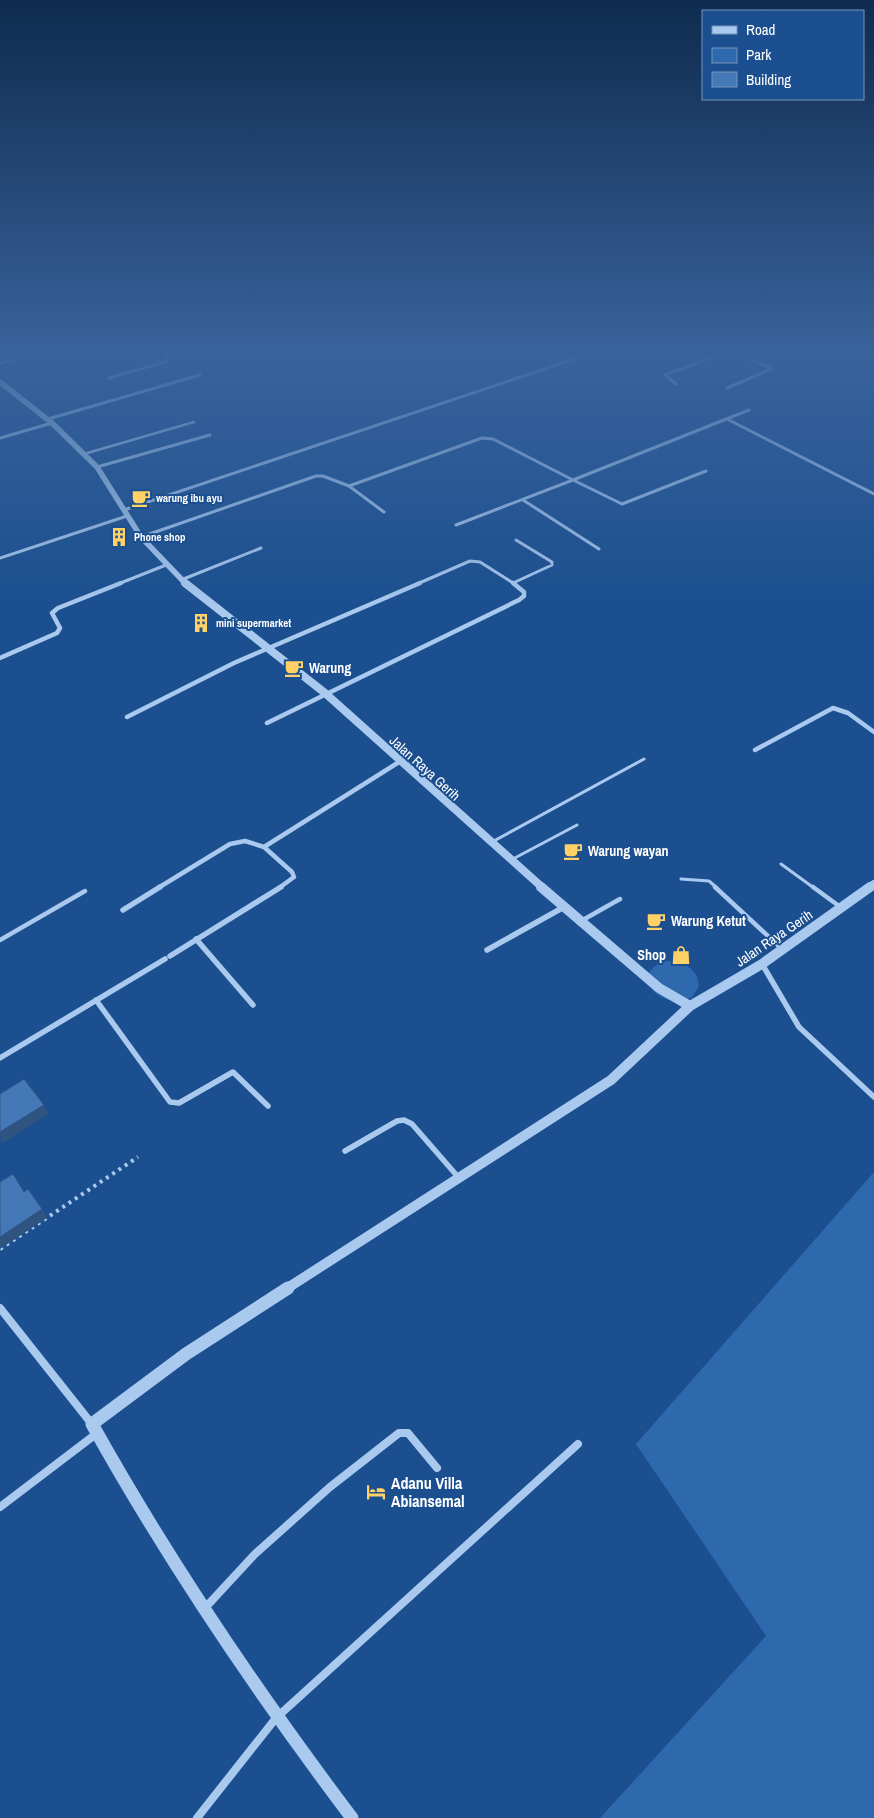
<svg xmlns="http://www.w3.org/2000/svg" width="874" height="1818" viewBox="0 0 874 1818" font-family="'Archivo Narrow',sans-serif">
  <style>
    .green { fill: #2e69ad }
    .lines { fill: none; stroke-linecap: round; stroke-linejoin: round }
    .path { stroke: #a9c9ee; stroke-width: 4; stroke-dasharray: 3 4.5; stroke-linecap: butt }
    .service-far2 { stroke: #a9c9ee; stroke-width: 2.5 }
    .service-far1 { stroke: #a9c9ee; stroke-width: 3 }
    .service { stroke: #a9c9ee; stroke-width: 4.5 }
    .minor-far3 { stroke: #a9c9ee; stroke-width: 3 }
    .minor-far2 { stroke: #a9c9ee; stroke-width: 4.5 }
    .minor-far1 { stroke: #a9c9ee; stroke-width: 5.5 }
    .minor { stroke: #a9c9ee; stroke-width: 8 }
    .tertiary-far3 { stroke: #a9c9ee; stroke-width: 5.5 }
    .tertiary-far2 { stroke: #a9c9ee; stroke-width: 8 }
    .tertiary-far1 { stroke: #a9c9ee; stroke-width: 10 }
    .tertiary { stroke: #a9c9ee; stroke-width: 13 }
    .shaded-wall { fill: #305480 }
    .building { fill: #4478b7; stroke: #305480 }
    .labels { text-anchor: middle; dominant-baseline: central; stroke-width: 4; stroke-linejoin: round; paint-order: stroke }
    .far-poi-label { font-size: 11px; font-weight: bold; fill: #fff; stroke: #1b4f8f; text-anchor: start }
    .poi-label { font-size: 14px; font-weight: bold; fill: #fff; stroke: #1b4f8f; text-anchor: start }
    .street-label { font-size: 14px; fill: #fff; stroke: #1b4f8f }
    .near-poi-label { font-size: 16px; font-weight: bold; fill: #fff; stroke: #1b4f8f; text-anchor: start }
  </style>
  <rect width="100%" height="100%" fill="#1b4f8f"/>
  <path class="green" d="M666 961C683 961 698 968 699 986L692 997C660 1014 627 972 666 961Z
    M874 1172V1818H600L766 1636 636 1444Z"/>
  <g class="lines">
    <path class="path" d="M0 1249 138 1157"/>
    <path class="service-far2" d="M0 363 40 353
      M84 454 194 422"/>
    <path class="service-far1" d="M492 842 644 759
      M511 860 577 825
      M781 864 814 888
      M681 879 709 881 717 888"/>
    <path class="service" d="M715 887 782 949
      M813 887 839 906
      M581 921 620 899
      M0 940 85 891"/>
    <path class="minor-far3" d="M109 378 165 362 169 358 163 353
      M676 384 665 375 723 353
      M727 388 772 369 737 353
      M48 419 200 375
      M727 419 874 494
      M0 438 52 423
      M97 467 210 435
      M349 486 384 512
      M523 500 599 549
      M124 510 592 353
      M456 525 573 480 622 504 706 471
      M141 537 316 476H323L349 486 482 438 493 439 573 480 749 410
      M0 558 127 516
      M181 580 261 548
      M118 584 166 565
      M417 584 470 561 480 562 513 583 552 565V562L516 540"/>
    <path class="minor-far2" d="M0 658 57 633 60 628 52 613 58 608 121 583
      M127 717 234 663 420 583
      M267 723 519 600 524 596V592L513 583
      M755 750 833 708 848 713 874 732
      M158 888 230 844 245 841 264 847
      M279 888 294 877 292 872 264 847 399 762"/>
    <path class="minor-far1" d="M123 910 160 887
      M196 939 253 1005
      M487 950 564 907
      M170 956 281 887
      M762 964 799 1027 874 1097
      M96 1000 170 1102 179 1103 233 1072 268 1106
      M0 1058 165 959
      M345 1151 397 1121 404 1120 412 1124 459 1178"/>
    <path class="minor" d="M0 1308 91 1423
      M0 1507 96 1434
      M205 1608 255 1554 330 1487 399 1433H408L437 1468
      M197 1818 276 1718 578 1444"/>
    <path class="tertiary-far3" d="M0 382 52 423 97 467 141 537 186 584"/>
    <path class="tertiary-far2" d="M185 583 325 693 543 888
      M868 888 874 884"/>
    <path class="tertiary-far1" d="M541 887 659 988 690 1006 762 964 870 887
      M286 1289 611 1080 690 1006"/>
    <path class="tertiary" d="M288 1288 186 1354 92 1424C169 1562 257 1692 352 1818"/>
  </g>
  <path class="shaded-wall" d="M44 1105 48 1114 1 1144 0 1132Z
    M42 1209 47 1218 0 1249V1237Z"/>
  <path class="building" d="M24 1079 44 1105 0 1132V1094Z
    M13 1174 24 1192 28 1189 42 1209 0 1237V1182Z"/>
  <linearGradient id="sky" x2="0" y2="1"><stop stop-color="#0f2b4f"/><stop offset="0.58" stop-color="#39639b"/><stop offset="1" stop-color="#39639b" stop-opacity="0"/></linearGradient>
  <rect width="874" height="607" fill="url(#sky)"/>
  <defs>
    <g id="cafe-bare" transform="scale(1.5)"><path d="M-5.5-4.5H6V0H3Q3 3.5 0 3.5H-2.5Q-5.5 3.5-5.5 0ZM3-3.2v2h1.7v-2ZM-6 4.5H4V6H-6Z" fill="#ffd166" stroke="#1b4f8f" stroke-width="2.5" paint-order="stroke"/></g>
    <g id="building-bare" transform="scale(1.5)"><path d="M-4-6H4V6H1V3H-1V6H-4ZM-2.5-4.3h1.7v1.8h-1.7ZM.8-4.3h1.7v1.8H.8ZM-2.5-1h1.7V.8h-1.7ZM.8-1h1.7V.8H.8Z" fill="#ffd166" stroke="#1b4f8f" stroke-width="2.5" paint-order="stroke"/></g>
    <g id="shop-bare" transform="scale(1.5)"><path d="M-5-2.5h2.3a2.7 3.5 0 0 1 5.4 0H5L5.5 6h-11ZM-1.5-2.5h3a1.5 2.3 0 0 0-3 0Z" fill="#ffd166" stroke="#1b4f8f" stroke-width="2.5" paint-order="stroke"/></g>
    <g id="hotel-bare" transform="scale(1.5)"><path d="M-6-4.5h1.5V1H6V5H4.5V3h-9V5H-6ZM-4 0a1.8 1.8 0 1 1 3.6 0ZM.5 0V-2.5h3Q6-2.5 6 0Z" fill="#ffd166" stroke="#1b4f8f" stroke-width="2.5" paint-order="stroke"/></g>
  </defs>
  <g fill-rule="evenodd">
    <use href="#cafe-bare" x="141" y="498"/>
    <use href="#building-bare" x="119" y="537"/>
    <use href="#building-bare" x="201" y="623"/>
    <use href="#cafe-bare" x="294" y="668"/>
    <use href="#cafe-bare" x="573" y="851"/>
    <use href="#cafe-bare" x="656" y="921"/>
    <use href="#shop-bare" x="681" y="955"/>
    <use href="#hotel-bare" x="376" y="1492"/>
  </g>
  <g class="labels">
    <g class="far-poi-label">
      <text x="156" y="498">warung ibu ayu</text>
      <text x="134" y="537">Phone shop</text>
      <text x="216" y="623">mini supermarket</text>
    </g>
    <g class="poi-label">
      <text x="309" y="668">Warung</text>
      <text x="588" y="851">Warung wayan</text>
      <text x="671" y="921">Warung Ketut</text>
      <text x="666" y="955" text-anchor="end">Shop</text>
    </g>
    <g class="street-label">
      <text transform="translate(425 768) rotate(42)">Jalan Raya Gerih</text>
      <text transform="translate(774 938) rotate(-34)">Jalan Raya Gerih</text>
    </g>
    <g class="near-poi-label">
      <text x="391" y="1483">Adanu Villa<tspan x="391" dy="18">Abiansemal</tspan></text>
    </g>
  </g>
  <rect x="702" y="10" width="162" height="90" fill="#1b4f8f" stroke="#7695bc"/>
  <rect x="712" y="26" width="25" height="8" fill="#a9c9ee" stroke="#7695bc"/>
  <text x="746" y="35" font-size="15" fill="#ffffff">Road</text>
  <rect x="712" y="48" width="25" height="15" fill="#2e69ad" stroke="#7695bc"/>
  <text x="746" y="60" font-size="15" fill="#ffffff">Park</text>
  <rect x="712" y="72" width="25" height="15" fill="#4478b7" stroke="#7695bc"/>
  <text x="746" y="85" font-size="15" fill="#ffffff">Building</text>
</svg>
